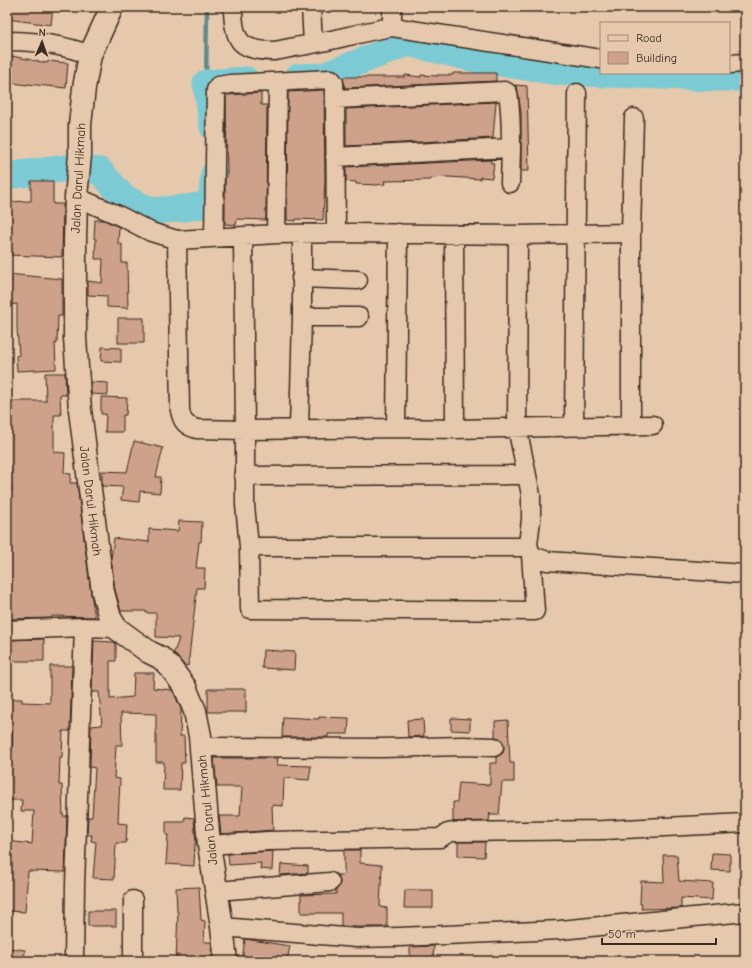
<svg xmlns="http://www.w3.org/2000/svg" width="752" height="968" viewBox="0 0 752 968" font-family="'Comic Neue',sans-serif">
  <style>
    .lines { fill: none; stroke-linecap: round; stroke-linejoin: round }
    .stream { stroke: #618b8b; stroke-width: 4.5 }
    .river { stroke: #7bcbd4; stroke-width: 27 }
    .building { fill: #cea18a; stroke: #3b2a1e }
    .minor-casing { stroke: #3b2a1e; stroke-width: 21 }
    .tertiary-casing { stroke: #3b2a1e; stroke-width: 25 }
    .minor { stroke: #e6c9ad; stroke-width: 18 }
    .tertiary { stroke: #e6c9ad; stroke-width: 22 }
    .labels { text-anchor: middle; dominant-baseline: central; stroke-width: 3.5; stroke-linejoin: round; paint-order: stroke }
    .street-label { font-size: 13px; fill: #3b2a1e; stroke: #e6c9ad }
  </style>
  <rect width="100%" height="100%" fill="#e6c9ad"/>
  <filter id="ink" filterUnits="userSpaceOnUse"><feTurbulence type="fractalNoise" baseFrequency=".025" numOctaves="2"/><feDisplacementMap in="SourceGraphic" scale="8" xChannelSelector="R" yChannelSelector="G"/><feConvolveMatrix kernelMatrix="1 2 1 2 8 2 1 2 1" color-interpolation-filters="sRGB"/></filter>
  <g filter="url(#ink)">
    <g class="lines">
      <path class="stream" d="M206 83 207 7"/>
      <path class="river" d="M298 77 323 76 408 43 480 60 558 72 713 78H745
        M213 127 206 83 246 80
        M7 176 66 168 100 171 124 198 153 211 185 208 211 204 214 174"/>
    </g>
    <path class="building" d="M7 7H53L51 25 7 19Z
      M12 56 47 63 48 61 68 63 66 88 27 84V85L7 82Z
      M453 73H496V81L345 88 343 77H405V75L421 77V75L437 76V75H453Z
      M515 85 527 86 529 171H521V113L518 91Z
      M324 90 325 181 323 220 296 219V221L287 220 288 92Z
      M261 93V105H267L266 220 237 219 236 225 225 224V177H227L226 95Z
      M496 102 493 138 346 146V109Z
      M491 160V163H494L492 178 480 177V179L448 177 431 178V180L384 181 385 184 377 185 356 184V182L346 181V167Z
      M31 181H53V204H63L62 257 7 255V202L31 201Z
      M95 220H104L119 227 118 244H122V263H127L128 308 107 307V296L88 295V281L102 283 103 259H95L96 239H94Z
      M7 274 62 279V316H58L57 344 55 343 56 369 17 371 16 356 19 355 17 328V304L7 305Z
      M118 318H144V343H118Z
      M102 347 121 348V362L101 361Z
      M45 373H65L66 395H60L61 415H54V452L65 453 64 473 71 474 70 483H77L91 594 95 617 52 616V618L7 619V492L12 491 10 466H9L8 454H7V401H46Z
      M91 382 108 383V395L91 394Z
      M101 397 127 398 126 415H123V432H105L106 414H101Z
      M134 441 163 448 156 477H161L160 493 140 491 139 502 121 500 123 487 102 486V471L127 472Z
      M179 521 202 522 201 542H199L196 568H205L204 588H197L188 666 184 665 174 653 179 638 156 637V613H146V611H121L115 590 111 558 114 538 149 542V529L178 531Z
      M44 639V661H7V640Z
      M94 641 114 642 116 644V661H110V699L133 697 134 673H154L153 688 172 690 174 693 181 709 180 736H184L185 763H181L180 790H163L164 762H156V714L121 713 122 745H116L114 778 120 779 118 823 127 824 126 843H116L114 879 93 878 96 842 91 841 92 835H87L88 817H92L95 768 90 767 91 726 102 725 99 692H92Z
      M263 650 295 652 294 670 262 668Z
      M50 666H72L70 731H63L62 757H60L59 785H62L63 816H67L65 872 28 871 25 912 7 911V841L32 844 34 811H21L22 800H7V753H12L13 721H7V699H22V702L50 703Z
      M208 689H246V712H208Z
      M283 717 319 719V717L349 718 348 734H328V737H282Z
      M451 718 470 719V731L451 730Z
      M423 719 424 736 408 737 407 720Z
      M508 720 510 763H514V782H502L499 815H490V813L489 821 453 822V802H457L459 783 490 785V763H496V757L503 753 504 748 503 742 500 738 495 737V721Z
      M214 758H278L277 765 311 766 309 780 284 778 283 806 272 805 273 830 221 834 219 816H240L242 787H217Z
      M185 817 194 818 196 843H195L194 866 166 864 168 835H166V822H184Z
      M458 842H485L484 857 458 856Z
      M344 850H360V863L382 865 380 907 387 908V927H357L341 926V913H301V895L336 894V890L339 887 340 882 338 875H344Z
      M273 851 272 870 260 869 261 863 229 865 228 854Z
      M712 853 730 854V871L711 870Z
      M663 855H677L679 881 713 883 712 900 681 898V908L641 909 642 904H640L641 881 664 882Z
      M281 864 308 866V873L280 875Z
      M199 887 201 920 205 921 204 942H211L213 957H190V961H176L178 912H177L176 888Z
      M405 890H433V908H404Z
      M88 911H116V926H88Z
      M245 939 290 946 287 961H242Z
      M434 946 433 958H431V961H414V957L410 956V947Z
      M7 948 25 950 24 961H7Z"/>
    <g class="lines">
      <g class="minor-casing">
        <path id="minor" d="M233 7C233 17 234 34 241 42 248 50 264 51 274 51 283 50 292 47 301 46 332 41 361 32 392 27
          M311 7 313 44
          M392 7V27L601 59
          M7 41C35 41 64 45 90 55
          M729 64 745 63
          M335 99 505 91 508 93C511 111 511 130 511 148L335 157
          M510 183 511 148
          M76 197 118 215 151 232 177 240 276 234 352 233 518 235 631 233V426
          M631 233 634 118
          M276 234 278 82
          M454 234 455 429
          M518 235 517 427 531 495V520L528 544 531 555 547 561 745 574
          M243 237 245 430V505L249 547
          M214 238 216 90 218 86 230 84 331 79 334 83 335 99 336 233
          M177 240 180 410C182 422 186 426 197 429L245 430 396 428 455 429 653 425
          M301 278 358 280
          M302 317H359
          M574 427 577 93
          M396 428 398 233
          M299 429 302 317V234
          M244 476 526 475
          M528 547H249L250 609 535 611 531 555
          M7 630 84 627 116 628
          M201 747 382 748 463 746 494 747
          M209 845 268 841 440 838 448 833 453 832 604 830 745 823
          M216 891 330 882
          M133 900V961
          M222 927 357 938 399 937 560 930 745 912
          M74 961 75 885 84 627"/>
      </g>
      <g class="tertiary-casing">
        <path id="tertiary" d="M112 7 90 55 84 88 80 125V155L76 197 75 241V338L80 410 103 592 110 618 116 628 149 652 161 658 170 667 185 687 195 711 200 736 209 845 222 927 226 961"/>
      </g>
      <use href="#minor" class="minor"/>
      <use href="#tertiary" class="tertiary"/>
    </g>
  </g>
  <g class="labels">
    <g class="street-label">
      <text transform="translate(78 178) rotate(-87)">Jalan Darul Hikmah</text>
      <text transform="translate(91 501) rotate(83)">Jalan Darul Hikmah</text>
      <text transform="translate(207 810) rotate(-96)">Jalan Darul Hikmah</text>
    </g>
  </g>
  <rect width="752" height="968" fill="none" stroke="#e6c9ad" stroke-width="24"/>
  <rect x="12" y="12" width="728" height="944" fill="none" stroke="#3b2a1e" stroke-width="1.5" filter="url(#ink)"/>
  <rect x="600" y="22" width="130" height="52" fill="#e6c9ad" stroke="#a28974"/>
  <rect x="608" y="35" width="20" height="6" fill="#e6c9ad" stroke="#a28974"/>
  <text x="636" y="42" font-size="12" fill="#3b2a1e">Road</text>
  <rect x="608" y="52" width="20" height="12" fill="#cea18a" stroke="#a28974"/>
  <text x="636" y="62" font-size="12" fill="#3b2a1e">Building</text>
  <g transform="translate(42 42) rotate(2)" stroke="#e6c9ad" stroke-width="3" paint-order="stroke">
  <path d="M0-3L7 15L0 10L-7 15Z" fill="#3b2a1e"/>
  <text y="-6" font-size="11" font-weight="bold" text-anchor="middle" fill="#3b2a1e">N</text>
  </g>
  <path d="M602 938v6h114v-6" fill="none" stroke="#3b2a1e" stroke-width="2"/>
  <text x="608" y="938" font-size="12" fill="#3b2a1e" stroke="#e6c9ad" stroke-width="3" paint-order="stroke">50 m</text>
</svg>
